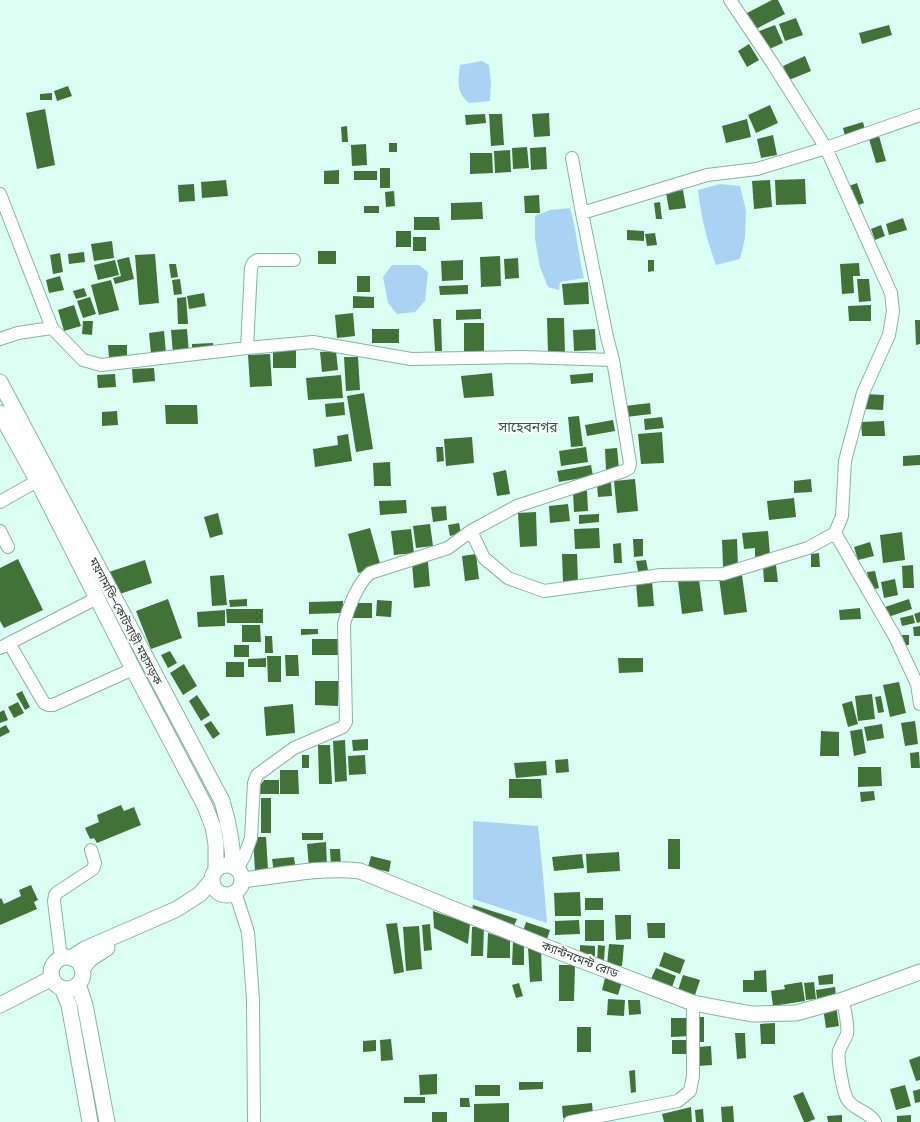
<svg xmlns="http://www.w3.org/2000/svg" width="920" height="1122" viewBox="0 0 920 1122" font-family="Cabin,'Noto Sans Bengali',sans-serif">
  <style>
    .water { fill: #aad3f3 }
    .building { fill: #417238 }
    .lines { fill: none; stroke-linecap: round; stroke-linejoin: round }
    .minor-casing { stroke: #89b2a6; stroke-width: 14 }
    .major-casing { stroke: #89b2a6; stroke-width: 17 }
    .minor { stroke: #fff; stroke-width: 12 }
    .major { stroke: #fff; stroke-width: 15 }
    .labels { text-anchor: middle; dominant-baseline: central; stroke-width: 4; stroke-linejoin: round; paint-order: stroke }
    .street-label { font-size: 12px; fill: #2f403b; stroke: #fff }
    .quarter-label { font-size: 14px; fill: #31584d; stroke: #fff }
  </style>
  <rect width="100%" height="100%" fill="#dcfff4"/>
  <path class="water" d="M482 61 489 65 491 83 490 101 469 103C456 93 458 81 460 65Z
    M720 184 740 186 746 211 745 238 740 259 716 265C707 241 701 217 698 190Z
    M570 208C577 231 578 255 584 278L560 282 559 290 548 287 540 267 535 239V216L550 210Z
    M392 265H419L428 272 425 301 415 312 397 314 388 303 383 277Z
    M473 821 538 826 543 875 547 923 473 899Z"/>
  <path class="building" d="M772 0H778L785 14 754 30 745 14Z
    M796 18 803 35 785 41 779 24Z
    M775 25 783 43 767 50 757 32Z
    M889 25 892 35 862 44 859 33Z
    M749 44 759 60 747 67 738 51Z
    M805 56 811 71 789 80 783 66Z
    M68 86 72 96 57 101 54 91Z
    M52 93V100H40V94Z
    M770 105 778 123 756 133 748 115Z
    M45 109 55 165 37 169 26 113Z
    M549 113 550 136 534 137 532 114Z
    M485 114 486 123 466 125 465 115Z
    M489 114H502L504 145 491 146Z
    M747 119 751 137 726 143 722 126Z
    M863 122 865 130 845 136 843 128Z
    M347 126 348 142H342L341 127Z
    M773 135 777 155 761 158 757 139Z
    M879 136 886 161 876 163 869 139Z
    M389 143H397V152H389Z
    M366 144 367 165 352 166 351 145Z
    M527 147 529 168 513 169 512 148Z
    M546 147 547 169 531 170 530 148Z
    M510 150 511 172 495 173 494 151Z
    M470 153H492L493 173 470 174Z
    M380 168H390V188H380Z
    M339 170V184H324V171Z
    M354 171H377V180H354Z
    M805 179 806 204 776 205 775 180Z
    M226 180 228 196 202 198 201 182Z
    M770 180 772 207 754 209 752 181Z
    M857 183 864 203 856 206 849 186Z
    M194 184 195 201 179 202 178 185Z
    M683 190 686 208 669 210 666 193Z
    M394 191 395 206 386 207 385 192Z
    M539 195 540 213H525L524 196Z
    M482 202 483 219 451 220V203Z
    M660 202 662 219H656L654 203Z
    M364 206H379V213H364Z
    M414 217H439L440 230H414Z
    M903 218 907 230 889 235 886 224Z
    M881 225 885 236 875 240 871 229Z
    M627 230 644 231V241L627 240Z
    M396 231H411V247H396Z
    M655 233 657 245 647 246 645 234Z
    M413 237H426V251H413Z
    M112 241 114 258 94 261 91 244Z
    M318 251H336V264H318Z
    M84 252 85 262 69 264 68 254Z
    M60 253 63 272 53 274 50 255Z
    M155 254 159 303 139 305 135 255Z
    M500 256 501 286 481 287 480 257Z
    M129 257 134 279 115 284 113 278 121 276 117 260Z
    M518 258 519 278 505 279 504 259Z
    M115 260 119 275 98 280 94 265Z
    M463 260V280L442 281 441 261Z
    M648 260H654V271L648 272Z
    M859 263 860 276H853L854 293 842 294 840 264Z
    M169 264H176L178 277 171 278Z
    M60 276 64 290 49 293 46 280Z
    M357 276H370V292H357Z
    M180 279 182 294 174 295 172 280Z
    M857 279H869L871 301 859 302Z
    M111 280 119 310 99 315 91 285Z
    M588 282 589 304 564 305 562 284Z
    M468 285V294L440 295 439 286Z
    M84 288 87 296 76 299 73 291Z
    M204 293 206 306 189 309 187 296Z
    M353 296 374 297V308H353Z
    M90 297 96 314 83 318 77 301Z
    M186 297 188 324H178L177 298Z
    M74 305 81 326 64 331 58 310Z
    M871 305V321H849L848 306Z
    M481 309V319L456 320V310Z
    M353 313 355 336 337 338 335 315Z
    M547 318H564L565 354H548Z
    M433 319H441L442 351H435Z
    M915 320H920V344L916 345Z
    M83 321H93L92 335 82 334Z
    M464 323H484V352H464Z
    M187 329 189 353 173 354 171 330Z
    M372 329H399V343H372Z
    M595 329 596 350 574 351 573 330Z
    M164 331 166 353 151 354 149 333Z
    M213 343 214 350 192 351V344Z
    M108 345H127V357H109Z
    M273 350H296V368H273Z
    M336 351 338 370 322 372 320 352Z
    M270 354 272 386 250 387 248 355Z
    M344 357H358L360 390 346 391Z
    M154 368 155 381 133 383 132 369Z
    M492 373 494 396 464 398 461 376Z
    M593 373V382L571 384 570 375Z
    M115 374 116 387 98 388 97 375Z
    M341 375 343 398 308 400 306 378Z
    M364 393 373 449 356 452 347 396Z
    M864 394 884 395 883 410 863 409Z
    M344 402 345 415 326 417 325 404Z
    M650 403 651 414 626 417 625 406Z
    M165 405H197L198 424H166Z
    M117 411 118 425 102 426V412Z
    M579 416 583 446 571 447 568 417Z
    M662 417 664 428 645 430 644 419Z
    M613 420 615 431 587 436 585 425Z
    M884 421 885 436H862L861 422Z
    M662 432 664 463 641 464 638 434Z
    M348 434 352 461 315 467 313 449 338 445 337 436Z
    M472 437 474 463 446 466 444 439Z
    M436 447H443L444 461 437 462Z
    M586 447 588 462 561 466 559 451Z
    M617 448 619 469 606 470 605 449Z
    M920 455V465L903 466V456Z
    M390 462 391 486H374L373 463Z
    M591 465 593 476 559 482 557 471Z
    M506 470 510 494 497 496 493 473Z
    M635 479 638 511 617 513 614 481Z
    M811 479 812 492 794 493V481Z
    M611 482 612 496 598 497 597 484Z
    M573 491H587L588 511 574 512Z
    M794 498 796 517 769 520 767 501Z
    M406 500 407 513 380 515 379 501Z
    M568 504 570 521 550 523 549 506Z
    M446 506 447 520 433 522 431 507Z
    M536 512 537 546 520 547 518 513Z
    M218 513 223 534 210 538 204 517Z
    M599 514V522L579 524V515Z
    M459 523 461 533 450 536 448 525Z
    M430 524 433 546 416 548 413 526Z
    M370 528 381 567 358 573 348 534Z
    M599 528 600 548 575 549 574 529Z
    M411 529 414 553 394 555 391 531Z
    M768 531 770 555 755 557V548L744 549 742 533Z
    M902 532 905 560 883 563 880 535Z
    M633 539H643V556L634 557Z
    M737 539 738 567H723L722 540Z
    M870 542 874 556 858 560 854 547Z
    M621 543 622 563H614L613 544Z
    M819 553 820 567H811V554Z
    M476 554 479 579 465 581 462 556Z
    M562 554H577L578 582H563Z
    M18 559 43 610 4 628 0 621V568Z
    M145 560 152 583 117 595 109 572Z
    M646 560 649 575 639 576 636 561Z
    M428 562 430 586 414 588 412 563Z
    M776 565 778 582H764L763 566Z
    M913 565 914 588H903L902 566Z
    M875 571 879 588 871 590 867 572Z
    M224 575 227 605 212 606 210 576Z
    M742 575 747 612 724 615 719 578Z
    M699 579 703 611 682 614 678 581Z
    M895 579 898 595 884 598 881 582Z
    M652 581 654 606 638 607 636 582Z
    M168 599 182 638 151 649 136 611Z
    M247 599V606L230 607 229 600Z
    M909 599 912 609 888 617 885 607Z
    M377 600 392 601 391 617 376 616Z
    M343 601V613L309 614V602Z
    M353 603H372V618H353Z
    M860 608 861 619 840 620 839 610Z
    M226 609H263V623H227Z
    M225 610V626L198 627 197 612Z
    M920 612V622L917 623 914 614Z
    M913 615 915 623 902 626 900 618Z
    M242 625H260L261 642H242Z
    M920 626V636H914L913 627Z
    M301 629H318V634L301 635Z
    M902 635H909V645H903Z
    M265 636H272L273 653H265Z
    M312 639H339V655H312Z
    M234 645H249V657H234Z
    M170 651 177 663 168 668 161 655Z
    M285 655H298L299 676H286Z
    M267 656H281V682H268Z
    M266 658V667H248V659Z
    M618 658H643V672L619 673Z
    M226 662H244V677H226Z
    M184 664 197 686 183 695 170 673Z
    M315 681H339L338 706 315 705Z
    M899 682 906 713 890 717 883 685Z
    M22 691 30 707 25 710 16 694Z
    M872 694 875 719 858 721 855 696Z
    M197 695 210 715 201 721 189 701Z
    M881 696 884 712 878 713 875 697Z
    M852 701 858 724 848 727 842 704Z
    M18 702 24 713 14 718 8 707Z
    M293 704 295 733 266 736 264 707Z
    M4 710 8 720 0 723V712Z
    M211 721 220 734 213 739 204 725Z
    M915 721 918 744 905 746 901 723Z
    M882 724 884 738 867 741 864 727Z
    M6 725 10 732 0 737V728Z
    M862 729 866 753 854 756 850 731Z
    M821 731 839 732V756H820Z
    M368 739V750L353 751 352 740Z
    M345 740 347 781 335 782 333 741Z
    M318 745H330L332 784H319Z
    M919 752 920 768H911L910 753Z
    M302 755H309V768H302Z
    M365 755 366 774 349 775 348 756Z
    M568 759 569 772 556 773 555 760Z
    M546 761 547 775 516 778 514 763Z
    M858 767H881L882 786 858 787Z
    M280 770H298L299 794H280Z
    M509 779H541L542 798H509Z
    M264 780H279V794H259V787Z
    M874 791 875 800 861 802 860 792Z
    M261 798H271V833H261Z
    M121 805 124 811 134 807 141 825 97 843 94 838 90 839 85 828 99 822 97 815Z
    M302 833H323V840H302Z
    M253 837H266L268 870 255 871Z
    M668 839H680V869H668Z
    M326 842 327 867 309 868 307 844Z
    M330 849H340L341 866H331Z
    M619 852 620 871 587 873 586 854Z
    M582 854 584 868 554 871 552 857Z
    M371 856 391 861 389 872 368 867Z
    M294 857 296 871 274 873 272 859Z
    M31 885 38 900 34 902 37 909 0 925V899L1 898 4 904 21 896 19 890Z
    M580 892 581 916H555L554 893Z
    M585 898H603V910H585Z
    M473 905 517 919 514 926 471 912Z
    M433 911 470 924 468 944 434 928Z
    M615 915H631V939L616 940Z
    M579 920 580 934 555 935V921Z
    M585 920H604V941H585Z
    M526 922 550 930 547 939 523 931Z
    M397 923 404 972 394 974 386 924Z
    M647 923H665V938H648Z
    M430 924 432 950 424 951 422 925Z
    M419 926 422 969 406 971 403 927Z
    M472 927H484L483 956H471Z
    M488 933 510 940V958H487Z
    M513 941H524V965H512Z
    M609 944 624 945 622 966 607 965Z
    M580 945 595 946V956L580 955Z
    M598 945 605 946 604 961H597Z
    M528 948H541L542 981 530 982Z
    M664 952 685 960 680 974 659 966Z
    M559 965H575L574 1001H559Z
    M656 968 676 976 672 987 651 979Z
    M766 970 767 992H743V980H754V971Z
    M833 974V984L819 985 818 976Z
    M683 975 700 980 695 995 678 990Z
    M605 978 622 982 618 995 602 990Z
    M802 982 805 1001 773 1006 771 991 785 989 784 985Z
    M814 982 816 999 806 1000 804 983Z
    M519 983 523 996 516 998 512 985Z
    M835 987 836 996 817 999 816 990Z
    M608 999 625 1000 624 1016 607 1015Z
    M628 1000H640L641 1014 629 1015Z
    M836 1006 839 1026 826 1028 823 1008Z
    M696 1017H704V1042H696Z
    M671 1018H691V1036L671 1037Z
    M775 1023V1044H761L760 1024Z
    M577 1027H591V1052H577Z
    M735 1033H745L746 1058 737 1059Z
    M391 1039 393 1060 381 1061 380 1040Z
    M376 1040V1051L363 1052V1041Z
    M672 1040H690V1054H672Z
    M711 1046 712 1065 698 1066 697 1047Z
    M920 1056V1080L916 1081 909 1060Z
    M635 1070 636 1092 631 1093 629 1071Z
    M437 1074V1094L420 1095 419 1075Z
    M519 1082H543V1089L519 1090Z
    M475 1085H500V1096H475Z
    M905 1085 911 1106 896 1110 890 1089Z
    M920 1089V1102L915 1103 913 1091Z
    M803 1092 815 1119 808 1122H804L793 1096Z
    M404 1097H425V1103H404Z
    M460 1098H469L470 1107H460Z
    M509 1103V1122H474V1104Z
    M592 1103 593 1115 563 1118 562 1106Z
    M733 1106 734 1122H722L721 1107Z
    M691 1107 692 1122H664L662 1114Z
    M703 1109 704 1122H696L695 1110Z
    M432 1112H447V1122H432Z
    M842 1115V1122H828L827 1116Z
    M911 1115V1122H897V1116Z"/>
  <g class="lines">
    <g class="minor-casing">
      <path id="minor" d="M572 158 582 213
        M0 194 52 328 83 360 101 365 247 348 313 342 411 359 523 357 613 360 607 337 582 213 707 175 757 169 826 148 920 115
        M0 339 18 333 52 328
        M247 348 251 268 253 263 257 260H294
        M0 502 44 477
        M0 531 8 547
        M471 531 484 558 508 578 544 591 661 575 723 574 808 548 835 533 842 516 845 461 863 393 889 335 893 311 891 293 826 148 771 61 730 0
        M835 533 895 637 917 684 920 704
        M9 643 44 703 48 705H53L133 669
        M0 648 97 598
        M237 869 244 857 251 838 254 783 257 775 294 748 343 727 346 722 344 624C348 608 358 583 370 573L448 548 471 531 517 506 624 471 629 468 630 463 613 360
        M235 892 248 932 253 999 254 1122
        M61 958 54 901 55 895 58 892 93 869 95 863 91 850
        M843 1000C844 1009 849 1026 847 1034 845 1040 841 1045 839 1051 837 1059 843 1091 847 1099 853 1110 869 1111 875 1122
        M570 1122 678 1101 690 1091 693 1076V1003"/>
    </g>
    <g class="major-casing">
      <path id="major" d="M0 382 222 801C229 824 233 843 233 866
        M0 413 37 480 133 669 205 806 213 827 216 844V870
        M212 880a15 15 0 1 1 30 0a15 15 0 1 1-30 0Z
        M242 880C279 876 323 866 360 871L549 948 693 1003 752 1014 796 1013 843 1000 920 972
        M51 973a16 16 0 1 1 32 0a16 16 0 1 1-32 0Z
        M71 958 85 949 177 909 200 894 212 880
        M82 969 90 959 107 948
        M78 984 85 1005 107 1122
        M62 988 69 1005 90 1122
        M0 1005 52 978"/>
    </g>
    <use href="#minor" class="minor"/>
    <use href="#major" class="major"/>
  </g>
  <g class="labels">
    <g class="street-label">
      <text transform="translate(126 621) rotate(62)">ময়নামতি–কোটবাড়ী মহাসড়ক</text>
      <text transform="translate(580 959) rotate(21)">ক্যান্টনমেন্ট রোড</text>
    </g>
    <g class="quarter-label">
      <text x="528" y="427">সাহেবনগর</text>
    </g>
  </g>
</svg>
